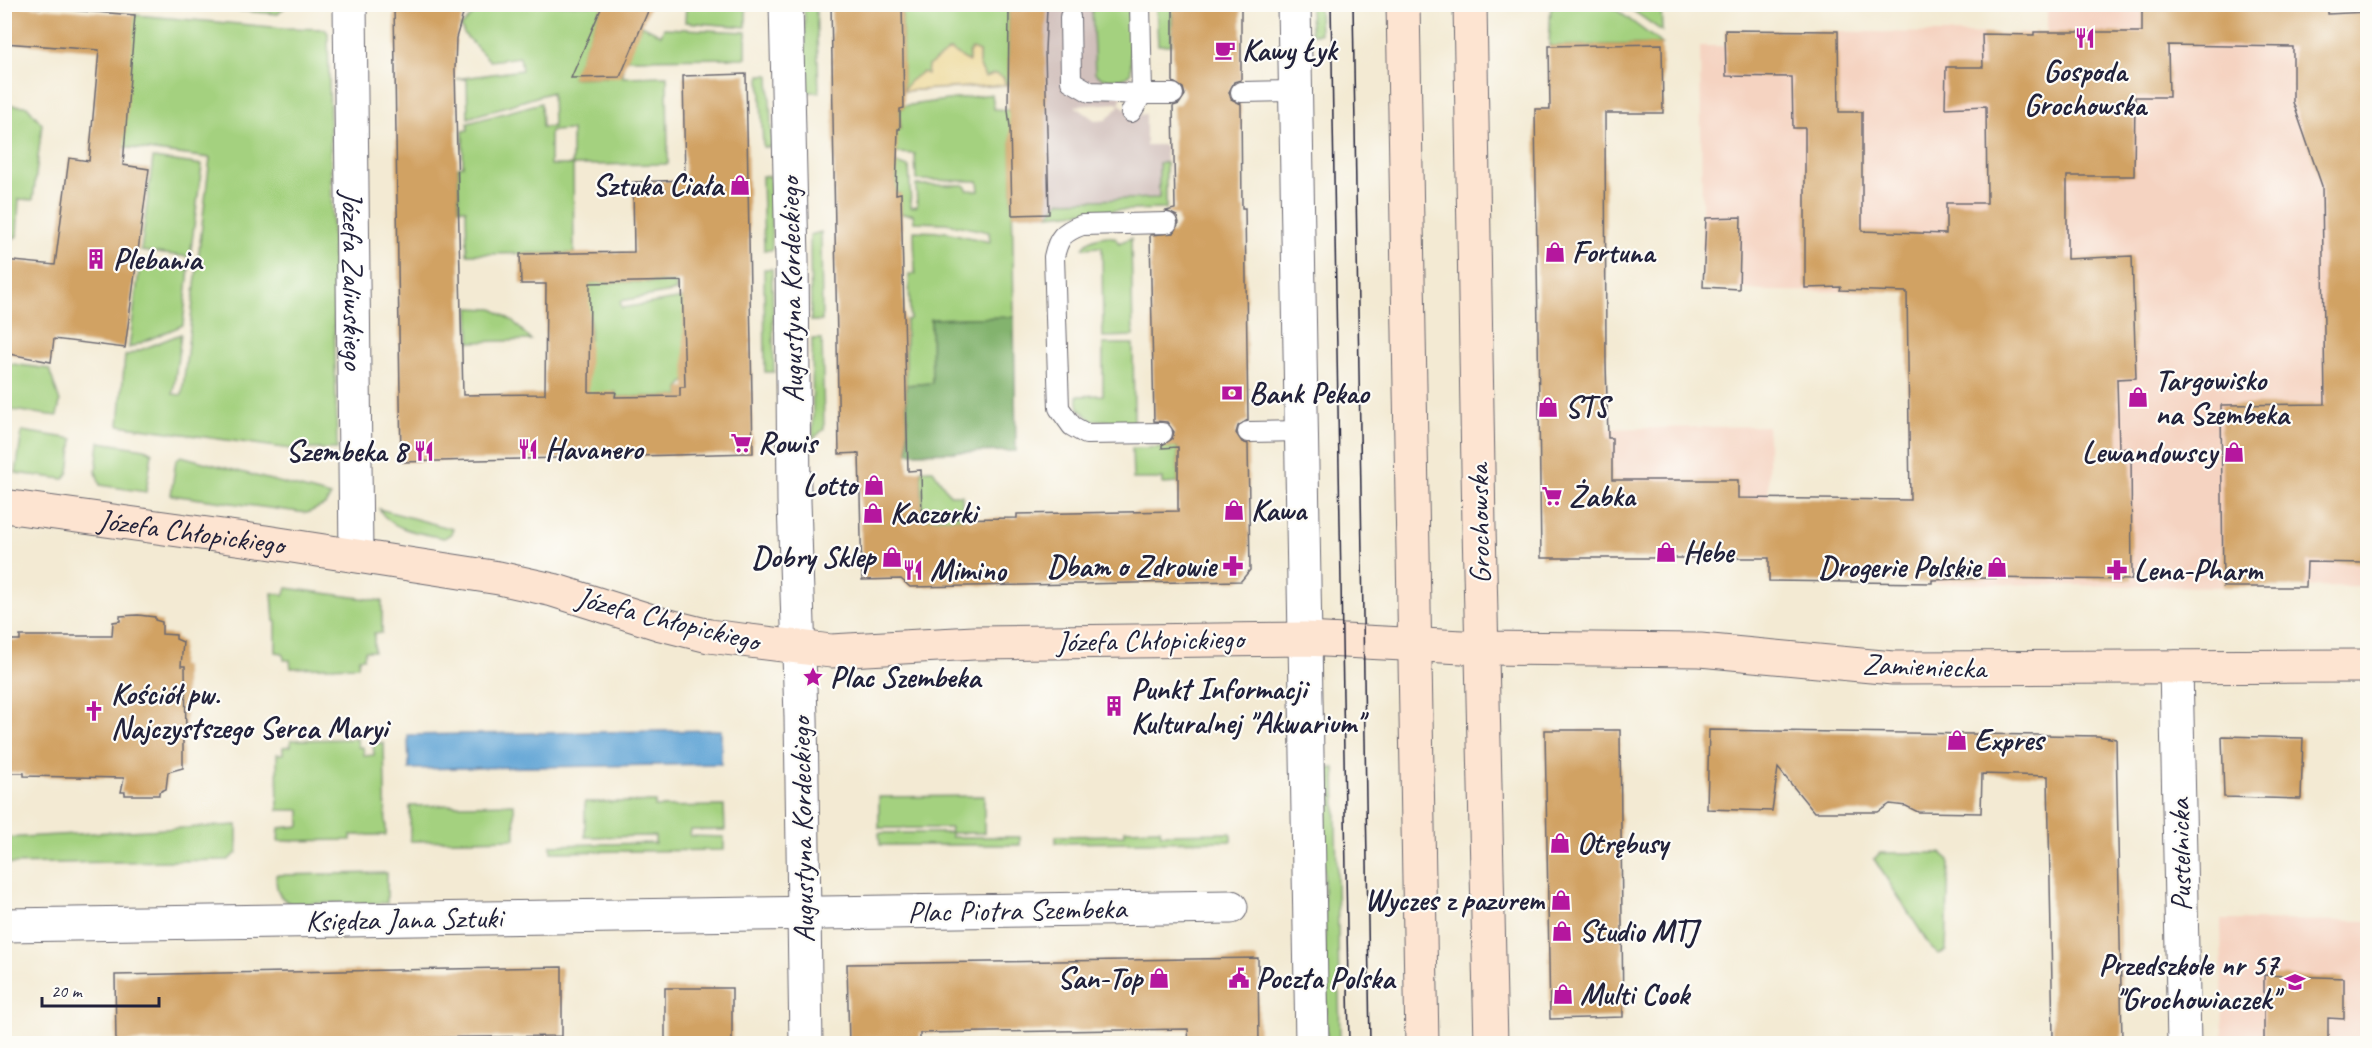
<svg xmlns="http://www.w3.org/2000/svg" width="2372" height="1048" viewBox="0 0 2372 1048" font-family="Caveat,sans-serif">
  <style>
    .built { fill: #f5d3c1 }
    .industrial { fill: #d1c0bc; fill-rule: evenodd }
    .green { fill: #a4d17f; stroke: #637a5d; stroke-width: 1.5; fill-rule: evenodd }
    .forest { fill: #83b36e; stroke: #526a54; stroke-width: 1.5 }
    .sand { fill: #eeda9e; stroke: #887e6c; stroke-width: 1.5 }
    .water { fill: #60a4d5; stroke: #416388; stroke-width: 1.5 }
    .building { fill: #d1a263; fill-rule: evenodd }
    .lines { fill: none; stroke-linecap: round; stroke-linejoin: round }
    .lane-casing { stroke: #6b6870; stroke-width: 22 }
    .street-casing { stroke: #6b6870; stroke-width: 35 }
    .secondary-casing { stroke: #6b6870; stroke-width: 35 }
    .lane { stroke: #fff; stroke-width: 20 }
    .street { stroke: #fff; stroke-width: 33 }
    .secondary { stroke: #fde4d1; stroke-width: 33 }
    .tram { stroke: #22223b; stroke-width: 1.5 }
    .labels { text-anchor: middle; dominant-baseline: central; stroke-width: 4.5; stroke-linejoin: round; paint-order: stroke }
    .poi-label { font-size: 30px; font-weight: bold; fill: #22223b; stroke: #fdfcf7; text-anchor: start }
    .street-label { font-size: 30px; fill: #22223b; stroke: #fdfcf7 }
  </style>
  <rect width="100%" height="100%" fill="#fdfcf7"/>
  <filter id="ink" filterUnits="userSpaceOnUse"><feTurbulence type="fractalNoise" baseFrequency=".0167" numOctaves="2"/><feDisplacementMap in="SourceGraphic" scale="12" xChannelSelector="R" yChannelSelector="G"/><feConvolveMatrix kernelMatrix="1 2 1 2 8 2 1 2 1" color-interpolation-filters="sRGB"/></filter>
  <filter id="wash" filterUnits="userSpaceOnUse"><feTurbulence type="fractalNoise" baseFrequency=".008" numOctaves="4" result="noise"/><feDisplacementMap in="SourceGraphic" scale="24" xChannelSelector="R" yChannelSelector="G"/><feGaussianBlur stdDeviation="1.35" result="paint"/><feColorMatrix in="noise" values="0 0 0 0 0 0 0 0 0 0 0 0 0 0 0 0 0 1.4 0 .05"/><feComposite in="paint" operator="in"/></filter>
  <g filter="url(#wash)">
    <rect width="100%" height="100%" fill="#f3ead3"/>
    <path class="built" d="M2328 4V14L2367 12V586L2223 587 1910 583 1907 292 1769 291 1703 287 1700 46H1725V30L2014 34 2047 32V5Z
      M1768 426 1769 558H1545L1543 556 1540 430Z
      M2221 920 2367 921V1043H2223Z"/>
    <path class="industrial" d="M1092 8 1095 73 1125 78 1131 72 1119 104 1136 115 1146 114V145H1165L1166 163 1159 164V198L1060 201 1049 215H1012L1009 110 1046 9ZM1117 103 1119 106 1106 120 1096 121 1075 106Z"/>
    <path class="green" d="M1551 4 1610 5 1662 44 1549 46Z
      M172 5 287 4V5L278 14Z
      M482 5H603L572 78 612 77 642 25 661 35 664 28 746 32V58L622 59 623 77 667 76 668 164 573 165 574 253 467 254 466 209H459L458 167 463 166V131L468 130V123L541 103 542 127H553L552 92 468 118 467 79H456L522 70 520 57 490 61 465 35 461 27ZM572 130V165H550V131Z
      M686 5H746V27L685 22Z
      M804 5H816L819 92H807Z
      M902 5H1009V85H1006L1004 78 995 74 985 77 979 64V52L969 57V62H966L950 50 928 74 903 91Z
      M1045 5H1129L1131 72 1125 78 1103 79 1095 73 1092 8 1046 9Z
      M1156 5H1173L1171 45H1158Z
      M1310 5H1319L1320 34H1311Z
      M1625 5H1661L1662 31Z
      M135 15 284 28 325 29 328 33 337 449H291L119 425 125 356 181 334 173 394 182 395 210 158 92 143Z
      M760 75H769L772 147H763Z
      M992 94 994 109 1009 110 1011 127 1014 317 931 319 932 383 906 385V320L910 319 909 274H915L914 231 946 232 990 242 989 232 946 223 914 222 913 214H901L900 193 896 194V163L909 167 911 207 917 206 916 185H964L968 190 979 191 978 181 916 180 915 154 896 153V129H900V109L903 108V106Z
      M4 105 27 106 42 124 33 200 19 199 17 236 8 243 4 242Z
      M153 158 202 165 190 257 141 251Z
      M1159 163H1166V209L1087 211 1049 215 1060 201 1159 198Z
      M762 176H770L772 250H764Z
      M821 232 822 321H811L810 235Z
      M1108 236 1115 238 1119 243 1131 238 1133 336 1103 337 1102 247 1083 248C1088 239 1098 237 1108 236Z
      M140 263 189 269 183 325 129 348Z
      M764 269H772L774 372H765Z
      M633 282 676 283V291L620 301 622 308 683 298 692 373 680 387V396L615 397 616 392 576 398V339H590V318L575 283Z
      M469 308 493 309 513 321 531 340 470 342Z
      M812 339H822L824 429 813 439Z
      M1103 344H1133L1134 422 1092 420 1079 409 1077 396 1103 395Z
      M5 363 49 369 60 402 57 416 5 409Z
      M22 431 73 439 69 472 64 479 16 473Z
      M99 442 145 449 152 453 146 492 100 485 96 472Z
      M1178 447V483L1163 484V479H1133L1132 448Z
      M181 456 331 496 325 505 307 513 171 495 176 460Z
      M921 470H933L950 495H962L963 519H922Z
      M379 509 453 529 451 534 444 538C422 533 391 531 379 509Z
      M287 588 382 601V633H374V651H365L364 658H359L358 666 291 668 290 660H284L283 653 276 652V622L274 621 272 593 284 595Z
      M357 739 358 747H363L364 756 374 755 373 743H384L386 835H351V840L278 841 279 828 300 826V810H278L277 754H283V747L291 746V740Z
      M1335 768 1340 1043H1327L1322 769Z
      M984 796V833H951V837H1020V845H880L879 833H950L951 828H879V797Z
      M585 802H655V807L724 806 725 830H691L690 836 724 837V850L551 852V845L655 843V836L585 837Z
      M514 804 515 839 410 841V806Z
      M237 825V853L228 860 5 864V838Z
      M1160 829 1161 834 1231 833V841L1056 843V836L1125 835V830Z
      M1880 853H1941L1949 860 1946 951 1939 954 1932 949 1874 859Z
      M387 873V903H290C277 897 276 888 276 875Z"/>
    <path class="forest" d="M1014 317 1016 451 908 453 906 385 932 383 931 319Z"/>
    <path class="sand" d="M972 49 979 52V64L985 77 995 74 1003 77 1006 85 903 91 909 82 922 72 927 74 928 66 950 50 969 62V52Z"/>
    <path class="water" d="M721 730V764L409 769 408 735Z"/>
    <g id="blocks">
      <path class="building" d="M394 4H466L456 38 455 70 463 395 545 394 546 284H521L520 254 634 252 633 182 685 180 683 76 746 74 753 453 401 462ZM682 281 685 387H680V396L615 397 616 392H589L590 283Z
        M603 4H651L620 77 571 78Z
        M831 4H902L904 108 900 109V129H898L896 194 901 193 908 471 921 470 922 519 1017 518V514L1178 511V447L1162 448V445L1172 439 1174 432 1167 422 1154 421 1150 235 1173 233 1179 223 1177 216 1166 211 1175 209 1173 106 1179 104 1185 95 1183 88 1173 82V4H1241V80L1234 82 1229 92 1231 99 1241 104 1242 208H1245L1248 420 1238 426 1236 433 1242 442 1248 444 1250 570 1241 581 910 587 901 579 862 580 859 453 839 454Z
        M2142 4H2328V14L2367 12V563L2307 562 2306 587H2223L2221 405 2325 404 2322 186 2293 102V47L2168 45 2169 97H2135L2134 176H2067V259L2132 256 2136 378 2117 379 2119 449 2131 448 2132 580 1986 578 1932 580V583L1769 581V558H1541L1535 109H1550L1549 46 1662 44 1663 113H1605L1606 363 1608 438H1612V480H1738V498L1910 500 1907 292 1840 290 1841 287 1805 288V128H1793L1792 77 1726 76 1725 30 1838 31 1839 112H1862V231L1946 234V203H1987L1986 106 1945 108 1946 67H1983L1982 34 2034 35V32H2142Z
        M4 5 135 15 123 165 149 169 125 348 54 339 51 362 4 353V260L55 265 69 158 89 161 99 50 4 43Z
        M1009 9H1047L1045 50 1049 214 1012 215 1010 127 1008 110Z
        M1741 217 1739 289 1703 287 1706 218Z
        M138 615 155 617V620L162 622V634L176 635V639L183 642 181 666H185L186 737H183V768L168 772 166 789 159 792V795H125V792H121L124 778 24 776V773H4V640H20V636H112L113 622 120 621V616Z
        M1545 730H1620L1623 1017 1550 1019Z
        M1709 730 2098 736 2116 739 2122 1040 2053 1038 2048 776 1982 774 1981 813 1918 812 1906 806 1890 804 1878 812H1814L1778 768 1772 811 1707 809Z
        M2222 736 2303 738 2301 799 2224 797Z
        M1258 958 1259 1044H1189L1188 1029 920 1033V1044H849L847 964Z
        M562 967V1036L332 1039V1042L243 1043V1039L116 1042 115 975Z
        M2264 975 2344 978V1019L2328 1018V1044H2264Z
        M665 988H732V1044H665Z"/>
    </g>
  </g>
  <g filter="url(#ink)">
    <use href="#blocks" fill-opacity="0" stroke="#6b6870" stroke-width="1.5"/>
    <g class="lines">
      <g class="lane-casing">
        <path id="lane" d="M1140 4 1142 94H1173
          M1070 17 1071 81 1090 92 1142 94 1131 112
          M1241 92 1295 91
          M1248 432 1300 431
          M1162 433 1086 434 1072 426 1059 408 1054 257C1058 238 1063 232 1082 225L1167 223"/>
      </g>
      <g class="street-casing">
        <g id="street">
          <path id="s1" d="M350 4 356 555"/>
          <path d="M786 4 792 259 794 501 801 717 806 1044"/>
          <path d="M1294 4 1312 1044"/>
          <path d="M2176 667 2184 1044"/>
          <path d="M4 925 1231 907"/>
        </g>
      </g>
      <g class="secondary-casing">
        <g id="secondary">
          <path d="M1403 4 1422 1044"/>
          <path d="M1470 4 1479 527 1491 1044"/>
          <path id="s2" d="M4 506 266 542 499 578 553 590 661 624 709 636 831 651 974 643 1305 639 1482 648 1700 650 1893 668 2368 666"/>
        </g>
      </g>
      <use href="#lane" class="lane"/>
      <use href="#street" class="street"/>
      <use href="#secondary" class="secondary"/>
      <path class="tram" d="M1331 4 1349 1044
        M1353 4 1370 1044"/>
    </g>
  </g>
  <defs>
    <g id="restaurant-bare" transform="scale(1.62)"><path d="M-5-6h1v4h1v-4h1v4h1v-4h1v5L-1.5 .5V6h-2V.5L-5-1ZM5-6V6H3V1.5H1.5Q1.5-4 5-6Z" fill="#b5179e" stroke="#fdfcf7" stroke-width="2.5" paint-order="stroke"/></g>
    <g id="cafe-bare" transform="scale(1.62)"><path d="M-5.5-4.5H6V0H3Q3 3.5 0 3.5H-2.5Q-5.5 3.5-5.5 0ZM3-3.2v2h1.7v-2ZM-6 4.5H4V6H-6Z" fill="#b5179e" stroke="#fdfcf7" stroke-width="2.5" paint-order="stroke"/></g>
    <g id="shop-bare" transform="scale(1.62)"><path d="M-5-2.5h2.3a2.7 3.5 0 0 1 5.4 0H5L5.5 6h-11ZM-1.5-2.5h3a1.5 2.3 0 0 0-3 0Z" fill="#b5179e" stroke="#fdfcf7" stroke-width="2.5" paint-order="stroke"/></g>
    <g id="building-bare" transform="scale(1.62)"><path d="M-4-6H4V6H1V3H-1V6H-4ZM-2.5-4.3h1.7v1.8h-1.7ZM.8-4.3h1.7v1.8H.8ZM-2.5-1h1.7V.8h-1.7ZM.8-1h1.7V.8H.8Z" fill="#b5179e" stroke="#fdfcf7" stroke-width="2.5" paint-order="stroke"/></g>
    <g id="bank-bare" transform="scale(1.62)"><path d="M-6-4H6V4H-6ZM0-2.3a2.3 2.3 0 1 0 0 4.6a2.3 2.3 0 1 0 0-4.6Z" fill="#b5179e" stroke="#fdfcf7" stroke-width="2.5" paint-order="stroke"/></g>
    <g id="supermarket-bare" transform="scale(1.62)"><path d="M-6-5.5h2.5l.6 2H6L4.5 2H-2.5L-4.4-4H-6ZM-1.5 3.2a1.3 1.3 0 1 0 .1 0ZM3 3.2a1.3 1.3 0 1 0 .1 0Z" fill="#b5179e" stroke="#fdfcf7" stroke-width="2.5" paint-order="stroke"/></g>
    <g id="pharmacy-bare" transform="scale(1.62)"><path d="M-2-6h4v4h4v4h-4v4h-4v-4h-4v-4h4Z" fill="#b5179e" stroke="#fdfcf7" stroke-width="2.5" paint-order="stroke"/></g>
    <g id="sight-bare" transform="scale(1.62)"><path d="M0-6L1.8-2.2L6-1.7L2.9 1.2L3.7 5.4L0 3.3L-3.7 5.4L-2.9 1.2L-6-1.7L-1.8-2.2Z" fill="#b5179e" stroke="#fdfcf7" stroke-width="2.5" paint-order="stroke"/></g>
    <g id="church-bare" transform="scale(1.62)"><path d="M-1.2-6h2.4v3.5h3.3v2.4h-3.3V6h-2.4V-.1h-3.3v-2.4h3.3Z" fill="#b5179e" stroke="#fdfcf7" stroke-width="2.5" paint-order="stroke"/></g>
    <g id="civic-bare" transform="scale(1.62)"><path d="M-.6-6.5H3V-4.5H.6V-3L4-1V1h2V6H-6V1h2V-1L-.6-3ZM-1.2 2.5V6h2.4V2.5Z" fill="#b5179e" stroke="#fdfcf7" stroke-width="2.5" paint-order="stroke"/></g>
    <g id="school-bare" transform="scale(1.62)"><path d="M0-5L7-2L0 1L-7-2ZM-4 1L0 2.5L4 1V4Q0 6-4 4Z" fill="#b5179e" stroke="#fdfcf7" stroke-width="2.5" paint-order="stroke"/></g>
  </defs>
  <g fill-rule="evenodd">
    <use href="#restaurant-bare" x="2085" y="38"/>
    <use href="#cafe-bare" x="1225" y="50"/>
    <use href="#shop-bare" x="740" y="185"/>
    <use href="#shop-bare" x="1555" y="252"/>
    <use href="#building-bare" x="96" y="259"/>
    <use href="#bank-bare" x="1232" y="393"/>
    <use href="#shop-bare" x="2138" y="397"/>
    <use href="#shop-bare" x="1548" y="407"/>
    <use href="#supermarket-bare" x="741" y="443"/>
    <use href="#restaurant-bare" x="528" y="449"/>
    <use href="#restaurant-bare" x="424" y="451"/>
    <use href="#shop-bare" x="2234" y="452"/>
    <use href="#shop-bare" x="874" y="485"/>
    <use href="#supermarket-bare" x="1552" y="496"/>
    <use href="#shop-bare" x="1234" y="510"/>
    <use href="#shop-bare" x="873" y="513"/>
    <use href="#shop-bare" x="1666" y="552"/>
    <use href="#shop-bare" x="892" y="557"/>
    <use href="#pharmacy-bare" x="1233" y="566"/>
    <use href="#shop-bare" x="1997" y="567"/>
    <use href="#restaurant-bare" x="913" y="570"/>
    <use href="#pharmacy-bare" x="2117" y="570"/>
    <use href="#sight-bare" x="813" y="677"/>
    <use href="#building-bare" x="1114" y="706"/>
    <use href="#church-bare" x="94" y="711"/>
    <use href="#shop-bare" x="1957" y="740"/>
    <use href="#shop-bare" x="1560" y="843"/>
    <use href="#shop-bare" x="1561" y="900"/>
    <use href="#shop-bare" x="1562" y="931"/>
    <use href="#shop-bare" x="1159" y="978"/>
    <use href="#civic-bare" x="1239" y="978"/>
    <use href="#school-bare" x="2295" y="982"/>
    <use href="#shop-bare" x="1563" y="994"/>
  </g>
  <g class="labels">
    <g class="poi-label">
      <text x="1242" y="50">Kawy Łyk</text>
      <text x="2085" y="71" text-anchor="middle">Gospoda<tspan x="2085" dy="34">Grochowska</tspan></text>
      <text x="723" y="185" text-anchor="end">Sztuka Ciała</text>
      <text x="1572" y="252">Fortuna</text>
      <text x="113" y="259">Plebania</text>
      <text x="2155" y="380">Targowisko<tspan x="2155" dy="34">na Szembeka</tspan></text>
      <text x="1249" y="393">Bank Pekao</text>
      <text x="1565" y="407">STS</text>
      <text x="758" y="443">Rowis</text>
      <text x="545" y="449">Havanero</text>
      <text x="407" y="451" text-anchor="end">Szembeka 8</text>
      <text x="2217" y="452" text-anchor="end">Lewandowscy</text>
      <text x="857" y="485" text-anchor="end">Lotto</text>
      <text x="1569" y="496">Żabka</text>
      <text x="1251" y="510">Kawa</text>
      <text x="890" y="513">Kaczorki</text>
      <text x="1683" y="552">Hebe</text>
      <text x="875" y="557" text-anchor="end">Dobry Sklep</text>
      <text x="1216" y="566" text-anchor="end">Dbam o Zdrowie</text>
      <text x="1980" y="567" text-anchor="end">Drogerie Polskie</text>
      <text x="930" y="570">Mimino</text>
      <text x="2134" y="570">Lena-Pharm</text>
      <text x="830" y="677">Plac Szembeka</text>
      <text x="1131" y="689">Punkt Informacji<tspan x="1131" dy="34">Kulturalnej "Akwarium"</tspan></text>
      <text x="111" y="694">Kościół pw.<tspan x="111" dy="34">Najczystszego Serca Maryi</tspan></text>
      <text x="1974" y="740">Expres</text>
      <text x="1577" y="843">Otrębusy</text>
      <text x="1544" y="900" text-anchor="end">Wyczes z pazurem</text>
      <text x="1579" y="931">Studio MTJ</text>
      <text x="2278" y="965" text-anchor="end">Przedszkole nr 57<tspan x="2278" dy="34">"Grochowiaczek"</tspan></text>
      <text x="1142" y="978" text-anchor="end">San-Top</text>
      <text x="1256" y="978">Poczta Polska</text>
      <text x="1580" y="994">Multi Cook</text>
    </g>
    <g class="street-label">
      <text stroke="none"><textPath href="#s1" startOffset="276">Józefa Zaliwskiego</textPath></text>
      <text transform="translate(791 290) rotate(-91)">Augustyna Kordeckiego</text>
      <text transform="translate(1479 524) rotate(-91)">Grochowska</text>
      <text stroke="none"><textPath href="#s2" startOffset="189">Józefa Chłopickiego</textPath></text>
      <text transform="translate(668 619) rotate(14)">Józefa Chłopickiego</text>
      <text transform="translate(1150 640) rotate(-1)">Józefa Chłopickiego</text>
      <text transform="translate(1924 666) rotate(2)">Zamieniecka</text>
      <text transform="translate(802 830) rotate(-91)">Augustyna Kordeckiego</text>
      <text transform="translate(2180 855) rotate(-91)">Pustelnicka</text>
      <text transform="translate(1017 910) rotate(-1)">Plac Piotra Szembeka</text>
      <text transform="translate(404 919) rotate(-1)">Księdza Jana Sztuki</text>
    </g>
  </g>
  <rect width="2372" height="1048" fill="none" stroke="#fdfcf7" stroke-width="24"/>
  <path d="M42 997v9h117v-9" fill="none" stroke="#22223b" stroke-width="3"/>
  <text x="51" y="997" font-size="18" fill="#22223b" stroke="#fdfcf7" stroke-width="4.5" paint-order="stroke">20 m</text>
</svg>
